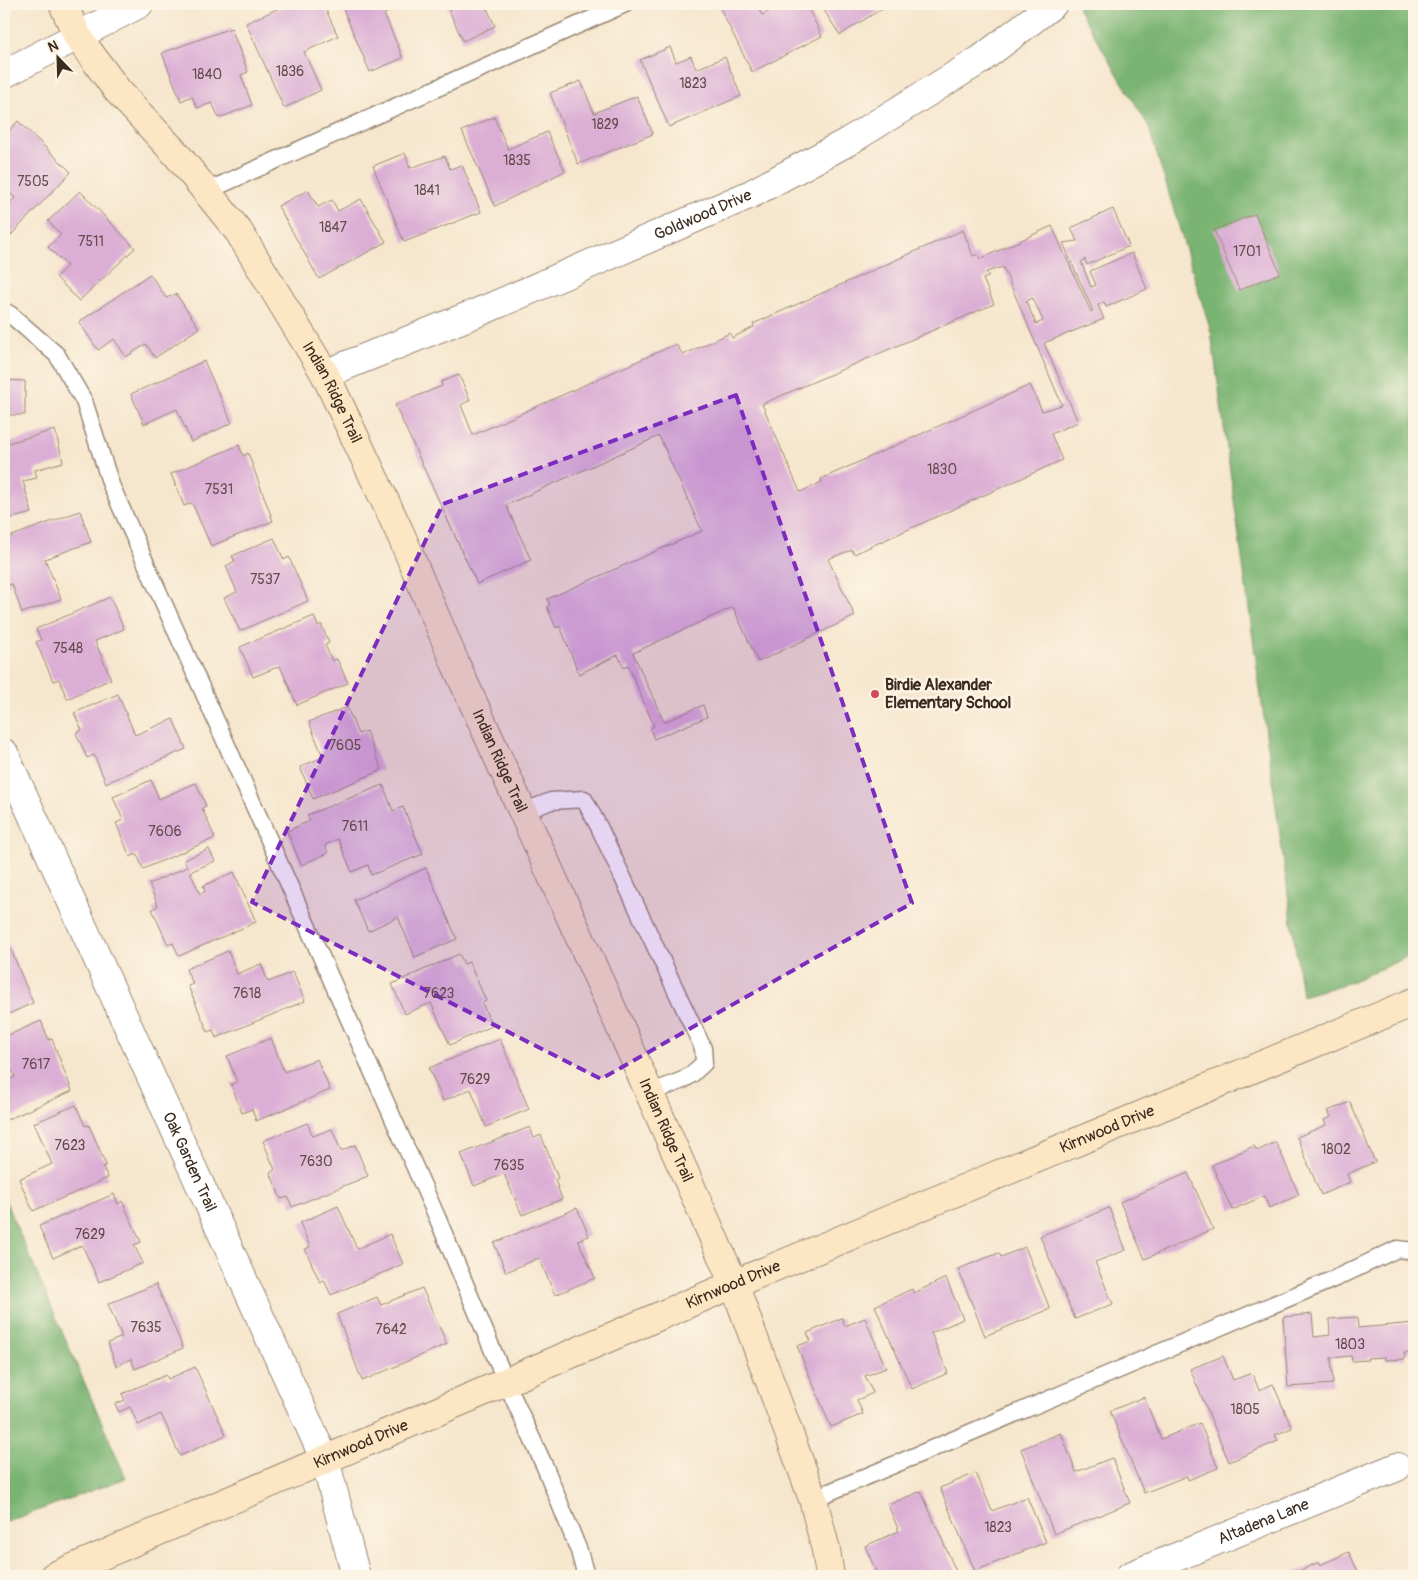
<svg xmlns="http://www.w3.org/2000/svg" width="1418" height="1580" viewBox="0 0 1418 1580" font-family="Pangolin,sans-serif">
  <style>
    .forest { fill: #7ab472; stroke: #5a6f48 }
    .building { fill: #dbafd5; fill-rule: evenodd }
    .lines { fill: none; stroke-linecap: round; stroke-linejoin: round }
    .lane-casing { stroke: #988876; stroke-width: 19 }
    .street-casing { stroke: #988876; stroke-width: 30 }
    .secondary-casing { stroke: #988876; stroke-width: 30 }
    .lane { stroke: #fff; stroke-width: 16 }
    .street { stroke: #fff; stroke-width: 28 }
    .secondary { stroke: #fce6c4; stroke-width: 28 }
    .marked { fill: #7b2cbf; fill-opacity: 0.2; stroke: #7b2cbf; stroke-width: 4; stroke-dasharray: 10 6; stroke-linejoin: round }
    .poi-dot { fill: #d1495b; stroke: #fcf5e5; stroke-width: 2 }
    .labels { text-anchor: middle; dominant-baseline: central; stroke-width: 5; stroke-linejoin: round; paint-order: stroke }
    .number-label { font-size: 14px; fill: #634b4c }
    .street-label { font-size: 16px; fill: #3b2a1e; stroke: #fcf5e5 }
    .poi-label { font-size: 16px; font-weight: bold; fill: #3b2a1e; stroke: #fcf5e5; text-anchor: start }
  </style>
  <rect width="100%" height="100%" fill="#fcf5e5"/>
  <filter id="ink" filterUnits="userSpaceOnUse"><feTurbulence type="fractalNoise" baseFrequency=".02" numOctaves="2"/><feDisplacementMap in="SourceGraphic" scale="10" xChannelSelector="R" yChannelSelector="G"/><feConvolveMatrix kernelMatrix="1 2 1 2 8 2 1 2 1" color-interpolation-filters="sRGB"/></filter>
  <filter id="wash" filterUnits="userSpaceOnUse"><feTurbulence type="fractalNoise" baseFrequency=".0096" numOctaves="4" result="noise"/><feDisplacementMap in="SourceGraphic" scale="20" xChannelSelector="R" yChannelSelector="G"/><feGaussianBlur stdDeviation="1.12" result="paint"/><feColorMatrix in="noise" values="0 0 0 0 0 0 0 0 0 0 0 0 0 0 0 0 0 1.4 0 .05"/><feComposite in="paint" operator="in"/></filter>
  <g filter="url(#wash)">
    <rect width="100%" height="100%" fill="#f6e6cd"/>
    <path class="forest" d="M1082 4H1414V954L1351 982 1302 996 1211 332 1148 125 1078 8Z
      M4 1198 126 1478 4 1523Z"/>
    <g id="blocks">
      <path class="building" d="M288 4H323L338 36 304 52 321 90 284 108 246 23Z
        M341 4H407L384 14 403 58 370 72Z
        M446 4H485L495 26 463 41Z
        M718 4H756L762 15 783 4H806L822 36 752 72Z
        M820 4H889L840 35Z
        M231 28 248 72 241 75 252 105 219 118 212 103 197 108 192 96 181 101 162 53Z
        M670 47 676 62 691 56 696 69 725 57 741 96 669 127 640 60Z
        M581 81 594 113 637 96 653 134 578 164 550 93Z
        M494 117 508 149 547 132 565 171 495 206 462 131Z
        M18 121 71 172 10 236 4 230V209L15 198 7 190 4 193V136Z
        M405 153 410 168 445 156 450 169 462 165 481 212 404 242 373 166Z
        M308 190 318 207 332 200 338 211 361 199 386 242 319 279 278 206Z
        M80 191 135 248 79 301 56 277 67 266 48 247 61 235 48 221Z
        M1113 209 1129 246 1087 265 1085 259 1081 262 1091 287 1096 285 1090 271 1132 253 1147 289 1106 307 1104 302 1098 305 1104 319 1044 343 1078 422 1051 434 1062 460 854 554 852 550 828 559 855 616 758 662 733 607 633 653 664 722 703 705 707 717 654 739 650 729 654 726 628 665 624 668 618 655 579 674 560 626 556 628 547 607 550 605 547 599 702 531 659 436 506 505 531 560 477 584 395 405 442 386 441 382 459 375 470 400 461 405 473 435 676 344 683 355 730 333 732 338 754 327 753 324 963 230 973 256 978 254 980 259 1052 226 1091 312 1093 311 1063 243 1077 241 1071 228ZM1003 267 1062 405 1042 411 1030 385 821 479 822 482 800 492 762 404 994 304 983 279 989 276 986 272ZM1033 298 1043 321 1036 324 1026 301Z
        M1255 214 1280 273 1239 290 1214 230Z
        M150 274 166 298 176 294 199 328 155 358 146 344 126 357 114 339 98 350 79 322Z
        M204 361 232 423 191 442 177 409 144 424 131 394Z
        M4 380 25 381V415H4Z
        M55 430 63 462 35 470 37 478 23 481 32 513 4 520V444Z
        M239 445 243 456 248 453 273 521 211 546 192 503 184 506 171 474Z
        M80 511 91 542 45 559 61 599 22 613 12 584 6 586 4 580V539Z
        M274 538 284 560 289 557 308 601 240 631 224 598 237 592 226 566 235 561 232 556Z
        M110 597 124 629 95 641 111 679 67 699 59 679 53 681 36 642 41 640 36 629Z
        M314 616 318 626 321 624 329 643 325 645 332 661 337 659 348 683 297 705 280 666 253 677 240 647Z
        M118 694 135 735 173 719 186 749 106 783 94 755 87 758 76 733 82 730 74 713Z
        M347 707 358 734 366 731 382 770 313 799 300 767 323 757 309 722Z
        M151 780 159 799 196 783 206 806 202 808 215 838 143 869 137 854 130 857 116 823 123 820 113 797Z
        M383 785 393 811 403 807 423 854 371 875 368 865 352 872 338 839 325 845 328 853 301 865 287 831 310 821 307 815Z
        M209 849 215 861 190 872 200 894 205 891 203 886 234 872 256 922 179 956 173 943 168 945 152 909 158 906 149 884 187 867 184 860Z
        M426 868 457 939 415 957 398 917 368 931 354 900Z
        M4 933 33 1003 4 1016Z
        M228 951 237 974 261 964 268 982 293 972 305 1001 216 1038 213 1030 208 1032 188 986 193 984 186 969Z
        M459 954 464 964 469 962 486 1001 482 1003 492 1026 450 1045 431 1003 405 1014 392 984Z
        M41 1021 49 1040 52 1039 72 1091 4 1121V1082L15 1077 4 1051V1037Z
        M271 1038 284 1072 317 1059 330 1090 256 1121 252 1109 242 1113 231 1084 237 1082 227 1056Z
        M500 1039 529 1109 486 1127 471 1089 443 1101 429 1068Z
        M1350 1102 1375 1162 1347 1174 1350 1182 1321 1195 1297 1137 1326 1125 1324 1120 1331 1117 1328 1111Z
        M76 1105 85 1126 89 1125 106 1165 103 1167 108 1178 33 1211 19 1179 52 1164 34 1123Z
        M307 1123 313 1136 332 1129 341 1151 355 1145 368 1176 292 1207 288 1197 281 1199 270 1172 275 1170 263 1141Z
        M530 1127 534 1138 541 1135 558 1178 555 1180 562 1199 522 1215 504 1174 474 1186 461 1154Z
        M1276 1142 1299 1195 1269 1208 1264 1196 1232 1210 1212 1165 1254 1146 1257 1151Z
        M1188 1173 1213 1229 1145 1259 1120 1202Z
        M114 1194 118 1204 122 1201 141 1242 134 1245 143 1263 99 1282 82 1245 53 1258 39 1226Z
        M338 1206 357 1249 390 1234 403 1264 331 1295 324 1280 320 1282 305 1249 310 1247 300 1223Z
        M577 1208 589 1236 578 1240 595 1278 555 1295 539 1258 506 1272 494 1243Z
        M1109 1208 1126 1250 1095 1262 1113 1304 1075 1319 1040 1236Z
        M1025 1247 1050 1309 985 1336 958 1269 999 1253 1001 1257Z
        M946 1278 963 1319 931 1333 948 1373 912 1389 875 1306 912 1289 914 1293Z
        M156 1284 183 1348 135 1369 131 1359 116 1366 108 1343 122 1337 108 1304Z
        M422 1288 447 1344 362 1381 337 1314 377 1297 381 1305Z
        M1312 1314 1314 1337 1330 1335 1329 1319 1357 1317 1358 1328 1414 1323V1352L1404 1353 1405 1359 1385 1360V1357L1367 1358 1368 1360 1352 1361 1351 1356 1331 1358 1333 1384 1288 1387 1283 1317Z
        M842 1318 845 1326 865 1318 886 1368 865 1376 873 1393 857 1400 863 1414 831 1427 797 1346 811 1341 807 1333Z
        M1223 1356 1233 1380 1252 1373 1259 1390 1273 1384 1292 1428 1275 1435 1278 1441 1229 1462 1190 1369Z
        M195 1367 226 1435 180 1456 161 1414 138 1425 130 1407 119 1412 115 1404 125 1400 122 1394 166 1375 168 1379Z
        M1144 1397 1161 1439 1200 1423 1218 1468 1188 1480 1187 1476 1144 1493 1110 1411Z
        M1061 1433 1076 1472 1112 1458 1130 1503 1054 1534 1021 1449Z
        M976 1473 992 1511 1027 1497 1046 1542 975 1571 940 1488Z
        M921 1491 958 1576H878L865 1546 899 1531 888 1505Z
        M1349 1552 1360 1576H1288L1319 1562 1320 1565Z"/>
    </g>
  </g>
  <g filter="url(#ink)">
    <use href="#blocks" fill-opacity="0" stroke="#988876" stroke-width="1"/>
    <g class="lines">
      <g class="lane-casing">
        <path id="lane" d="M207 191 625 4
          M4 311 11 315 57 355 84 401 111 485 437 1217 506 1382 545 1467 579 1551 586 1576
          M523 812 551 801 584 799 599 827 703 1048 704 1063 692 1074 683 1080 650 1093
          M813 1499 1336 1278 1397 1249 1414 1251"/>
      </g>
      <g class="street-casing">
        <g id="street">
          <path d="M4 74 139 4"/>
          <path id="s1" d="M325 374 491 307 751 194 849 141 980 60 1053 4"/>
          <path id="s2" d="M4 753 325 1460 356 1576"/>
          <path id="s3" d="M1130 1576 1397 1467"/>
        </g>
      </g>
      <g class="secondary-casing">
        <g id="secondary">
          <path id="s4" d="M63 4 78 37 117 90 178 156 239 232 325 374 401 535 456 665 614 1013 734 1284 813 1499 826 1550 830 1576"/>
          <path id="s5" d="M54 1576 734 1284 1414 1002"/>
        </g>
      </g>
      <use href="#lane" class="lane"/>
      <use href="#street" class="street"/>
      <use href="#secondary" class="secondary"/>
    </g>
  </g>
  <path class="marked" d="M736 395 912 903 601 1079 252 902 443 504Z"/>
  <circle class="poi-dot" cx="875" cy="694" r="5"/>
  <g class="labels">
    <g class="number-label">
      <text x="290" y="71">1836</text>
      <text x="207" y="74">1840</text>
      <text x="693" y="83">1823</text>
      <text x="605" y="124">1829</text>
      <text x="517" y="160">1835</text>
      <text x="33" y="181">7505</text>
      <text x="427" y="190">1841</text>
      <text x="333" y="227">1847</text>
      <text x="91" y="241">7511</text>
      <text x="1247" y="251">1701</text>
      <text x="942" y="469">1830</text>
      <text x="219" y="489">7531</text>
      <text x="265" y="579">7537</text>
      <text x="68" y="648">7548</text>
      <text x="345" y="745">7605</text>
      <text x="355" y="826">7611</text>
      <text x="165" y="831">7606</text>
      <text x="247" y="993">7618</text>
      <text x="439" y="993">7623</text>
      <text x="36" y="1064">7617</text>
      <text x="475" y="1079">7629</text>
      <text x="70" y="1145">7623</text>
      <text x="1336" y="1149">1802</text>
      <text x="316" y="1161">7630</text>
      <text x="509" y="1165">7635</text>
      <text x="90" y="1234">7629</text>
      <text x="146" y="1327">7635</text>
      <text x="391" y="1329">7642</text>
      <text x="1350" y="1344">1803</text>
      <text x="1245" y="1409">1805</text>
      <text x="998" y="1527">1823</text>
    </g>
    <g class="street-label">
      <text stroke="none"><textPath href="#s1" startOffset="410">Goldwood Drive</textPath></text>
      <text stroke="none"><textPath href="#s4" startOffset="475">Indian Ridge Trail</textPath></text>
      <text stroke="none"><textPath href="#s4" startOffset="880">Indian Ridge Trail</textPath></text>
      <text stroke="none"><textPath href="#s5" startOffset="1144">Kirnwood Drive</textPath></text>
      <text stroke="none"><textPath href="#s4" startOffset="1285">Indian Ridge Trail</textPath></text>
      <text stroke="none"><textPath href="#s2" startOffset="449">Oak Garden Trail</textPath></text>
      <text stroke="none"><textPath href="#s5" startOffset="739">Kirnwood Drive</textPath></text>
      <text stroke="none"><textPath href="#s5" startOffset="334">Kirnwood Drive</textPath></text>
      <text stroke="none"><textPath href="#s3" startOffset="144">Altadena Lane</textPath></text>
    </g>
    <g class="poi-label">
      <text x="885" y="685">Birdie Alexander<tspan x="885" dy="18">Elementary School</tspan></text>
    </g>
  </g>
  <rect width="1418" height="1580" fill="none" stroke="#fcf5e5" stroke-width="20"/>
  <g transform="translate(58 58) rotate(337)" stroke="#fcf5e5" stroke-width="4" paint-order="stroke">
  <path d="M0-4L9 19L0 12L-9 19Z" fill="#3b2a1e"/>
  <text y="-8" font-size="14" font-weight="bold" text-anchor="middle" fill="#3b2a1e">N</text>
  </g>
</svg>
